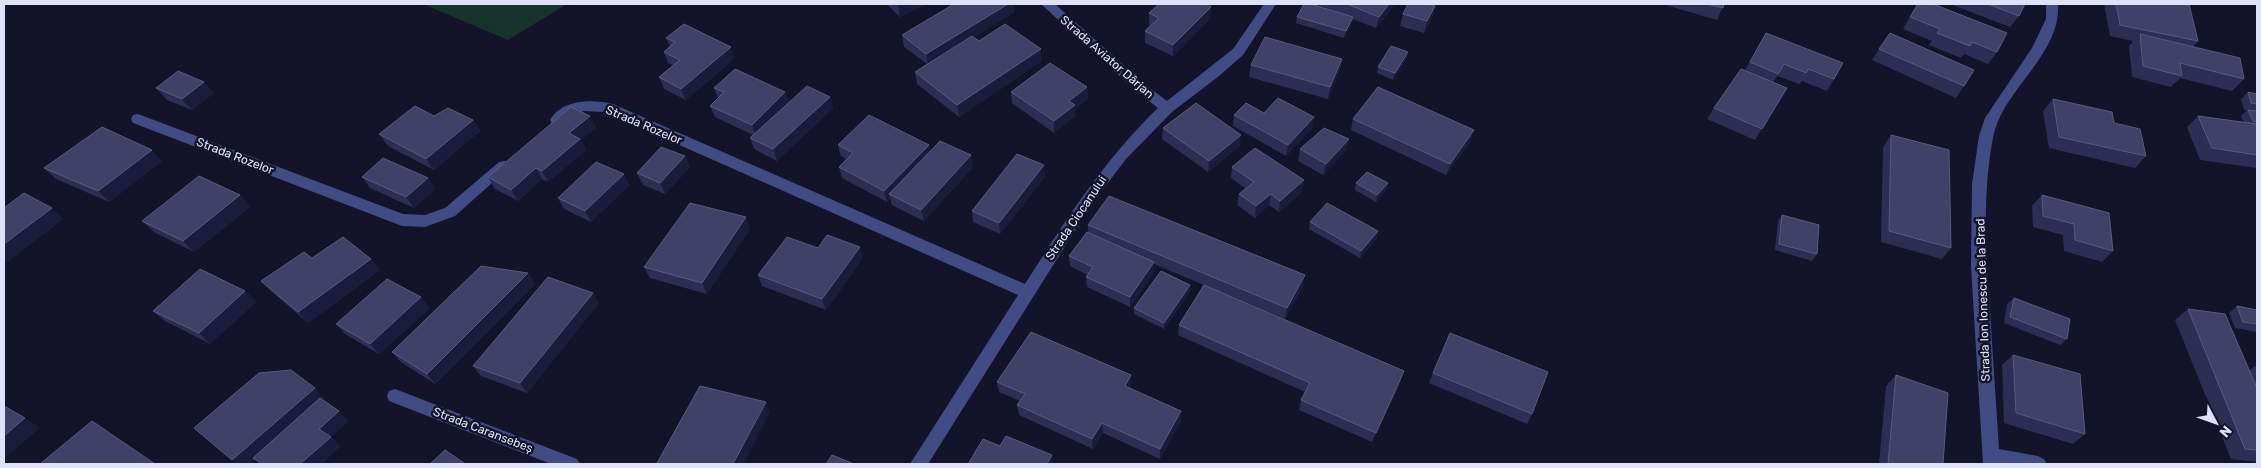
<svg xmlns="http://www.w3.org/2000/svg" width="2261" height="468" viewBox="0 0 2261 468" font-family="Rubik,sans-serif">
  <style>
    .green { fill: #17332c }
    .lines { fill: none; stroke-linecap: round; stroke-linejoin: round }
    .minor { fill: #424c84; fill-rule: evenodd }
    .wall { fill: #2e2e55 }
    .shaded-wall { fill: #1b1b3c }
    .building { fill: #414167; stroke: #5a5a7e }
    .labels { text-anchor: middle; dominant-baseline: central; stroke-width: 5; stroke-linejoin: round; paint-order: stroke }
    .street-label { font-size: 12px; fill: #dee0fc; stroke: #131329 }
  </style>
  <rect width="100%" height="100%" fill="#131329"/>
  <path class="green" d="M423 4H567L508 40Z"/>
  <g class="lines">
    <path class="minor" d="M1041 4H1055L1146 85 1167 101 1233 49 1264 4H1276L1243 55 1219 76 1172 112 1126 159 1091 205 928 464H910L1018 295 605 112 583 111 557 125 552 124 550 120C562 99 593 99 613 104L1025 284C1065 221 1104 160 1158 108L1136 91Z
      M2046 4H2058C2061 56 2002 89 1993 138 1982 195 1986 254 1990 312 1993 358 1996 403 1999 449L2038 456 2044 459 2047 464H1983L1971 266 1972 184 1979 136 1985 118 2032 48 2046 19Z
      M138 114 403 214 425 215 445 208 499 162 504 161 509 162 511 166 455 216 425 227 402 226 133 123 131 119 133 115Z
      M395 389 577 459 580 464H551L389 401 387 396 389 391Z"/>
  </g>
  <path class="wall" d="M887 4H926L900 17Z
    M1155 4H1213L1211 7 1210 18 1173 56 1145 43V31L1151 26 1149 25V13L1158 5Z
    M1316 4H1395L1376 28 1353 19 1352 23 1344 38 1296 23 1297 17 1332 10Z
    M1662 4H1724L1717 20Z
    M1917 4H1933L1997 52 1988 64 1964 54 1961 58 1929 45 1932 41 1903 29Z
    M1950 4H2025L2019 16 2010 27Z
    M2104 4H2189L2198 41 2193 47 2244 79 2232 91 2180 78 2171 87 2132 77 2129 46 2133 41 2110 36Z
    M1435 6 1432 18 1424 33 1400 26 1403 14Z
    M1015 12 974 37 979 41 1042 61 959 117 917 84 915 72 927 64 904 47 902 35Z
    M1766 33 1834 79 1827 91 1802 81 1799 84 1777 76 1773 83 1787 88 1755 140 1707 119 1714 108 1745 70Z
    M1890 33 1964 86 1956 98 1872 60Z
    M666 38 735 58 686 100 664 89 659 77 673 65 668 63 664 52 670 46Z
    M1408 52 1406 59 1393 80 1377 73 1378 67Z
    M1342 59 1340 70 1328 99 1249 77 1251 65Z
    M204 82 214 93 192 110 167 100 156 88Z
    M1087 87 1088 99 1075 109V116L1054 133 1012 103 1011 92Z
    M714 88 785 92 789 102 830 97 833 108 777 161 754 149 750 138 753 135 715 117 710 106 718 98Z
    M2248 92 2257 94V168L2200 160 2187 127 2198 116 2244 123 2241 116 2247 110H2244L2241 99Z
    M2053 99 2114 123 2146 156 2135 168 2049 148 2043 111Z
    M1264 113 1314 117 1312 129 1286 156 1233 126 1234 115Z
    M434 116 473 120 480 131 434 170 388 146 379 134Z
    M590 116 596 128 581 140 586 150 548 182 542 179 518 201 495 189 488 177Z
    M1353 119 1474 130 1470 142 1446 175 1351 130Z
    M1163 128 1240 146 1208 172 1162 139Z
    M1891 135 1951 248 1942 259 1881 242 1883 147Z
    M1349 139 1346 151 1323 175 1298 161 1300 149Z
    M838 145H929L930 151 973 167 924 221 892 205 890 198 887 202 842 178 839 167 846 159 841 156Z
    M685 156 690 167 665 194 643 185 637 173Z
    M162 161 109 202 56 179 44 168Z
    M1232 167 1302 192 1279 212 1269 205 1255 218 1237 205 1239 194 1246 189 1231 178Z
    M624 174 629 185 591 222 564 209 558 198Z
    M362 177 428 178 435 189 414 208 370 188Z
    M1045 177 1000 234 973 222 972 211Z
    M1356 183H1388L1386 190 1376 202 1355 190Z
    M240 195 250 207 194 252 154 232 142 221Z
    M2042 195 2113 251 2102 262 2064 251 2063 235 2033 227 2032 206Z
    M1782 215 1817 254 1812 261 1775 250 1778 221Z
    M1310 222 1378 231 1377 238 1360 258 1309 229Z
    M1088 225 1303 286 1285 319 1219 291 1401 381 1372 442 1299 410 1301 400 1305 392 1178 335 1179 325 1204 285 1154 264V273L1130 307 1087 287 1086 277 1088 275 1070 266 1069 256 1088 232Z
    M750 229 707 294 650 278 644 267Z
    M818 248 863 258 826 310 762 286 758 275Z
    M312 258 371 259 380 270 308 323 272 292 261 281Z
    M528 273 535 284 435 384 401 362 392 352Z
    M245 291 256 302 210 344 165 321 153 311Z
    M1190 291 1164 329 1134 314V308Z
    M593 293 599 303 527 393 481 376 473 366Z
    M2014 298 2067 339 2060 345 2004 323 2007 304Z
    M2237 306 2257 310V332L2235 328 2229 313Z
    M430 308 379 354 345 334 336 324Z
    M2188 309 2250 370 2255 366 2257 367V462L2231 459 2175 320Z
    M2013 355 2085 434 2073 444 2004 423 2002 365Z
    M1433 373 1532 414 1527 424 1429 383Z
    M1896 375 1943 464H1879L1886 386Z
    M997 382 1131 385 1129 388 1181 411V421L1160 459 1103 433 1093 449 1019 415 1017 405 1020 401 999 392Z"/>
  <path class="shaded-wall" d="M901 4H926L900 17 898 5Z
    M1008 4H1014L1015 12 928 66 926 54Z
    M1204 4H1213L1203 14 1211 7 1210 18 1173 56V45Z
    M1389 4H1395L1376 28 1379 17Z
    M1435 6 1432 18 1424 33 1427 21Z
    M1353 17 1352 23 1344 38 1346 31Z
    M731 47 735 58 686 100 681 89Z
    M1041 49 1042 61 959 117 957 105Z
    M1408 52 1406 59 1393 80 1395 73Z
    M1342 59 1340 70 1328 99 1330 87Z
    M204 82 214 93 192 110 182 99Z
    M1087 87 1088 99 1075 109V116L1054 133V121L1069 101Z
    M785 92 789 103 756 136 752 125Z
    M830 97 833 108 777 161 773 149Z
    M590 116 596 128 581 140 586 150 548 182 542 171 569 133Z
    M1314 117 1312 129 1286 156 1288 145Z
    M473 120 480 131 434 170 426 159Z
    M1474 130 1470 142 1446 175 1450 164Z
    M1241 135 1240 146 1208 172 1209 161Z
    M1349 139 1346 151 1323 175 1326 164Z
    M929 145 931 157 889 194 890 198 887 202 884 191Z
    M152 150 162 161 109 202 98 191Z
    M971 155 973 167 924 221 921 210Z
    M685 156 690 167 665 194 660 183Z
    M1044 165 1045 177 1000 234 999 223Z
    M536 168 542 179 518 201 511 190Z
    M624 174 629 185 591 222 585 211Z
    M428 178 435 189 414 208 406 197Z
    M1304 180 1302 192 1279 212 1280 201Z
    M1388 183 1386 190 1376 202 1377 195Z
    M1271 194 1269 205 1255 218 1256 206Z
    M240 195 250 207 194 252 183 241Z
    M52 208 64 219 4 265V244Z
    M746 217 750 229 707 294 702 283Z
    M1378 231 1377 238 1360 258 1361 251Z
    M860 247 863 258 826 310 822 299Z
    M371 259 380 270 308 323 298 312Z
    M1154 262V273L1130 307V297Z
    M528 273 535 284 435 384 427 374Z
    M1305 275 1303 286 1285 319 1287 308Z
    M1190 285V291L1164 329V323Z
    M245 291 256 302 210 344 199 333Z
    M593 293 599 303 527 393 520 383Z
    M421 297 430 308 379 354 370 344Z
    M1404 371 1401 381 1372 442 1376 433Z
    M1131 375V385L1125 396V386Z
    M315 388 325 399 250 464H236L232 460Z
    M766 402 770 412 744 464H733Z
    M339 411 349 421 331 437 341 446 322 464H300L319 429Z
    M1181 411V421L1160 459V449Z
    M25 418 40 428 4 459V436Z
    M1102 423 1103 433 1093 449 1092 439Z
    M1052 455 1053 464H1047Z"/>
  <path class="building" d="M954 4H1008L926 54 902 35Z
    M1159 4H1205L1211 7 1173 45 1145 31 1159 18 1149 13Z
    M1304 4H1311L1353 17 1346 31 1297 17Z
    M1347 4H1389L1379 17Z
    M1408 4H1427L1435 6 1427 21 1403 14Z
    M1707 4H1724L1723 8Z
    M1918 4H1933L2007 33 1997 52 1972 42 1970 46 1937 33 1940 29 1910 17Z
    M1988 4H2025L2019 16Z
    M2116 4H2189L2198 41 2120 25Z
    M684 24 731 47 681 89 659 77 680 60 664 52 675 42 666 38Z
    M1005 24 1041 49 957 105 915 72 972 36 979 41Z
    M1766 33 1843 63 1834 79 1808 69 1806 73 1784 64 1778 74 1750 62Z
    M1890 33 1974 70 1964 86 1879 49Z
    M2140 34 2240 58 2244 79 2180 63 2182 76 2143 66Z
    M1265 37 1342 59 1330 87 1251 65Z
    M1391 46 1408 52 1395 73 1378 67Z
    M1050 63 1087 87 1069 101 1075 105 1054 121 1011 92Z
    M735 69 785 92 752 125 710 106 724 92 714 88Z
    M1741 69 1787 88 1762 129 1714 108Z
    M178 71 204 82 182 99 156 88Z
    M807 86 830 97 773 149 750 138Z
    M1378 87 1474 130 1450 164 1353 119Z
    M2248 92 2257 94V104L2251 103Z
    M1278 98 1314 117 1288 145 1234 115 1246 103 1264 113Z
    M2053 99 2112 112 2114 123 2140 129 2146 156 2059 137Z
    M1196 103 1241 135 1209 161 1163 128Z
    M415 106 434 116 448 108 473 120 426 159 379 134Z
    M571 107 590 116 569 133 580 139 542 171 536 168 511 190 488 177Z
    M2248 110 2257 111V122L2253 121Z
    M869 115 929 145 884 191 839 167 853 153 838 145Z
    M2198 116 2257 124V155L2212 148Z
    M102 127 152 150 98 191 44 168Z
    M1324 128 1349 139 1326 164 1300 149Z
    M1891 135 1949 150 1951 248 1889 231Z
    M940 141 971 155 921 210 889 194Z
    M661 147 685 156 660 183 637 173Z
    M1255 148 1304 180 1280 201 1271 194 1256 206 1239 194 1254 182 1232 167Z
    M1017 154 1044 165 999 223 972 211Z
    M383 158 428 178 406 197 362 177Z
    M596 162 624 174 585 211 558 198Z
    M1367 172 1388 183 1377 195 1356 183Z
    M199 176 240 195 183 241 142 221Z
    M24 193 52 208 4 244V208Z
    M2042 195 2109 213 2113 251 2075 240 2074 224 2043 216Z
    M1109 196 1305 275 1287 308 1088 225Z
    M690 203 746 217 702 283 644 267Z
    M1327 203 1378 231 1361 251 1310 222Z
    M1782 215 1819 225 1817 254 1779 244Z
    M1087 232 1154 262 1130 297 1086 277 1093 267 1069 256Z
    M827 235 860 247 822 299 758 275 787 237 818 248Z
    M343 237 371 259 298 312 261 281 304 252 312 258Z
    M481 266 528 273 427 374 392 352Z
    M200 269 245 291 199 333 153 311Z
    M1161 271 1190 285 1164 323 1134 308Z
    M548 277 593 293 520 383 473 366Z
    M387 279 421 297 370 344 336 324Z
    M1204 285 1404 371 1376 433 1301 400 1310 383 1179 325Z
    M2014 298 2070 319 2067 339 2010 317Z
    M2237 306 2257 310V324L2243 322Z
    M2188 309 2225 314 2257 388V450L2245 449Z
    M1031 332 1131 375 1125 386 1181 411 1160 449 1102 423 1092 439 1017 405 1025 394 997 382Z
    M1450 333 1548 372 1532 414 1433 373Z
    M2013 355 2080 374 2085 434 2016 413Z
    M291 370 315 388 232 460 194 428 259 373Z
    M1896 375 1948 393 1943 464H1888Z
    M700 386 766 402 733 464H663L657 463Z
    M320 398 339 411 319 429 331 437 300 464H262L253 458Z
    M4 406 25 418 4 436Z
    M92 421 155 464H40Z
    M1006 436 1052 455 1047 464H968L983 439 1000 446Z
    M445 450 464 463 462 464H430Z
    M832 455 854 464H826Z"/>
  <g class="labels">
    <g class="street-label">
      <text transform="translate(1107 57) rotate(41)">Strada Aviator Dârjan</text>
      <text transform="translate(644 125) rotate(23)">Strada Rozelor</text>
      <text transform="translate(235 156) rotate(21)">Strada Rozelor</text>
      <text transform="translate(1076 218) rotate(-56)">Strada Ciocanului</text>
      <text transform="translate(1983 300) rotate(-92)">Strada Ion Ionescu de la Brad</text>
      <text transform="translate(483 430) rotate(21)">Strada Caransebeș</text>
    </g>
  </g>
  <rect width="2261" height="468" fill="none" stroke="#dee0fc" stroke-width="10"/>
  <g transform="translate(2216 423) rotate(131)" stroke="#131329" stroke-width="4" paint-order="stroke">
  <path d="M0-4L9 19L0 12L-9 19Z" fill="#dee0fc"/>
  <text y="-8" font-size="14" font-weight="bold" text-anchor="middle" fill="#dee0fc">N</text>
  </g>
</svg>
